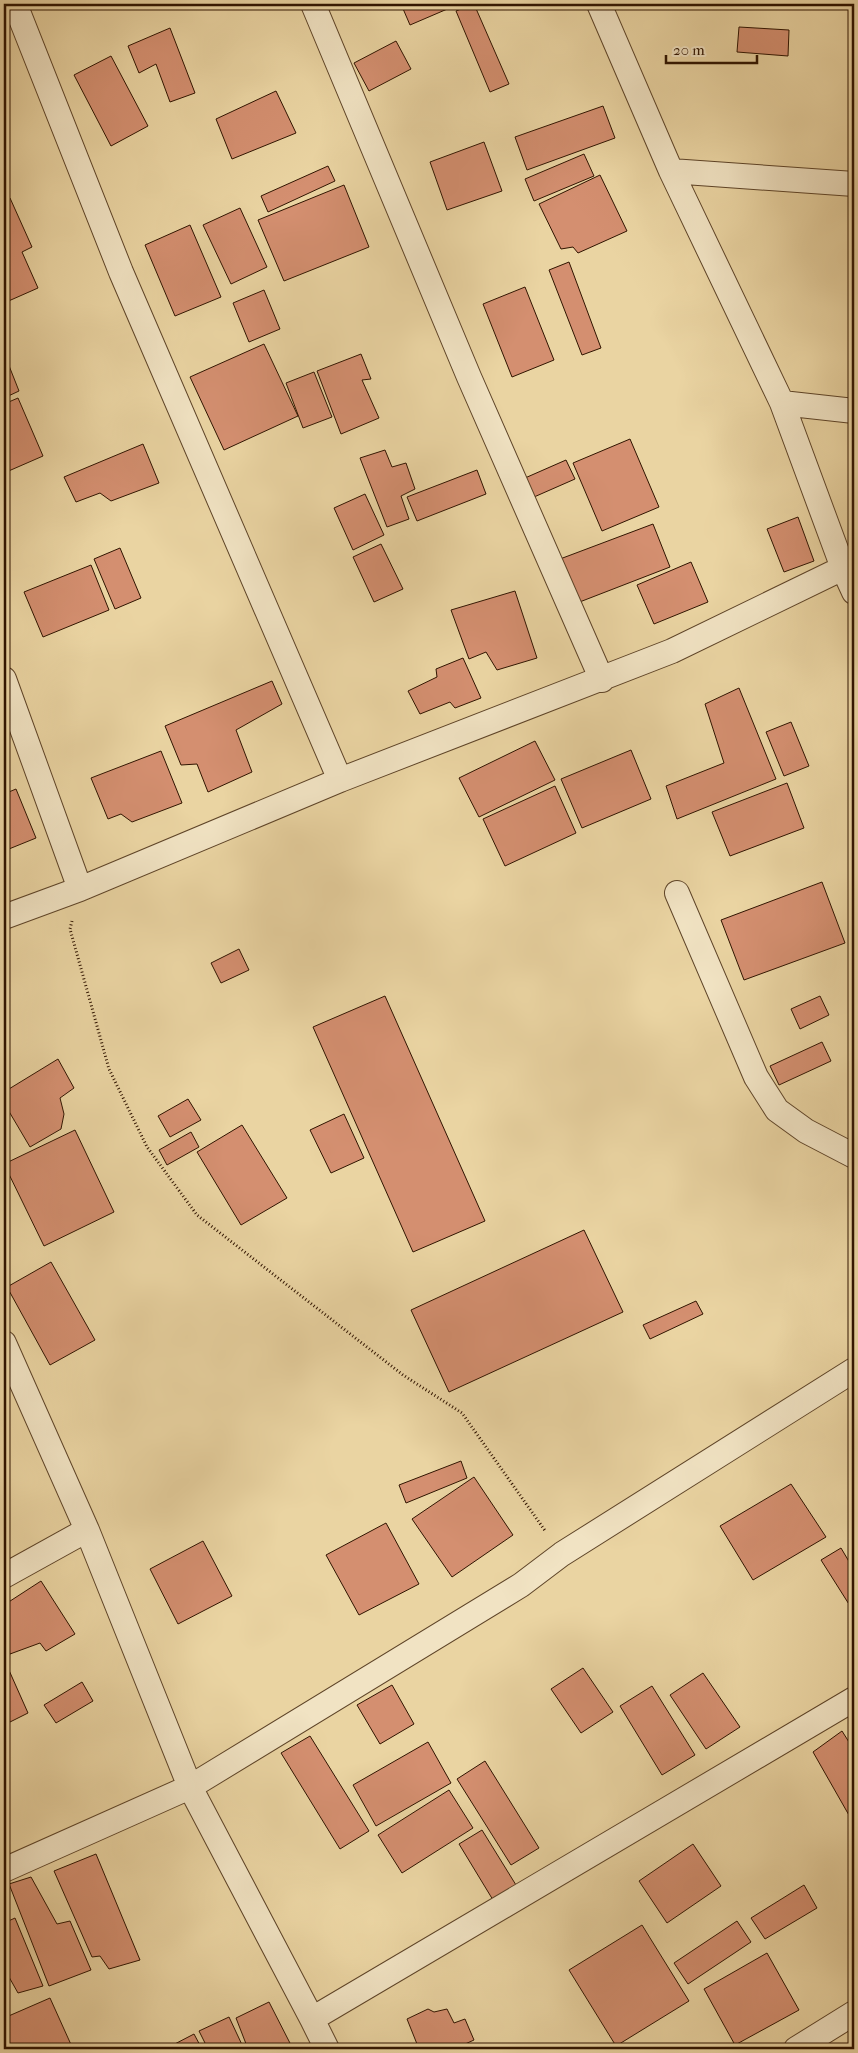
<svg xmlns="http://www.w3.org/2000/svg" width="858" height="2053" viewBox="0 0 858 2053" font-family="'IM FELL French Canon',serif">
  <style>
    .building { fill: #d48f70; stroke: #301400 }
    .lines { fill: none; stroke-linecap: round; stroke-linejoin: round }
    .minor-casing { stroke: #5e4428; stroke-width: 26 }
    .path { stroke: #301400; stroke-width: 3; stroke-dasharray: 1 2.5; stroke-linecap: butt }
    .minor { stroke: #f1e3c3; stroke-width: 24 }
  </style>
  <rect width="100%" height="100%" fill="#ead4a2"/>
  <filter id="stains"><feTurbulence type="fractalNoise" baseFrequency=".004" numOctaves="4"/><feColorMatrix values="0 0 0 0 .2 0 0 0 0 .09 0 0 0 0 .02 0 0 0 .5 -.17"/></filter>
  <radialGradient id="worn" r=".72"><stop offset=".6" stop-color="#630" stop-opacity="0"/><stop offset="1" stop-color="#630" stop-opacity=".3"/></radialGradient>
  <path class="building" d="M401 4H450L452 7 410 25Z
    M474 4 509 84 490 92 456 11Z
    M739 27 789 30 788 56 737 52Z
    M170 28 195 93 170 102 156 64 139 73 128 46Z
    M396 41 411 69 369 91 354 63Z
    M111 56 148 126 111 146 74 75Z
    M276 91 296 133 232 159 216 119Z
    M603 106 615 138 527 170 515 137Z
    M484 142 502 191 447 210 430 162Z
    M584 154 594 176 534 201 525 179Z
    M328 166 335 181 268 212 261 196Z
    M600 175 627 231 578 253 573 247 561 249 539 204Z
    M344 185 369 247 284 281 258 220Z
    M10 198 32 247 22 252 38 288 4 303V201Z
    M240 208 267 267 231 284 203 225Z
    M190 225 221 297 175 316 145 245Z
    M569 262 601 348 582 355 549 270Z
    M525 287 554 360 512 377 483 304Z
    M264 290 280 329 249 342 233 303Z
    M264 344 298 416 224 450 190 377Z
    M4 353 19 391 4 398Z
    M361 354 371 379 362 380 379 418 341 434 317 371Z
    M314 372 332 417 303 428 286 383Z
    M18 398 43 456 4 473V404Z
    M630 439 659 507 602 531 573 463Z
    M143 444 159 483 111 501 100 493 76 502 64 477Z
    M385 450 392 467 406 463 415 489 401 496 409 519 387 527 360 458Z
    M566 460 575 479 534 497 525 478Z
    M477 470 486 494 417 521 407 497Z
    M365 494 384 535 353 550 334 508Z
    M798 517 814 561 784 572 767 529Z
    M653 524 670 567 577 603 560 559Z
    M381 544 403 589 374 602 353 557Z
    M120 548 141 598 115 609 94 559Z
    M691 562 708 602 654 624 637 585Z
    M91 565 109 610 43 637 24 592Z
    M515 591 537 658 497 670 486 652 469 659 451 610Z
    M463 658 481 698 455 708 450 702 420 714 408 691 437 677 436 669Z
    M272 681 282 704 236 730 252 772 208 792 197 764 181 765 165 726Z
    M739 688 776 779 677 819 666 786 724 763 705 704Z
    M791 722 809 766 784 776 766 732Z
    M535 741 555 780 479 817 459 778Z
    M631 750 651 799 582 828 561 779Z
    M161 751 182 803 132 822 121 814 108 819 91 778Z
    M787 783 804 828 730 856 712 812Z
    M555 786 576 833 505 866 483 819Z
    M16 789 36 838 4 851V794Z
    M822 882 845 943 744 980 721 920Z
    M239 949 249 970 221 983 211 963Z
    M385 996 485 1221 413 1252 313 1027Z
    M820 996 829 1015 800 1029 791 1009Z
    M822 1042 831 1061 779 1085 770 1066Z
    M58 1059 74 1088 60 1098 64 1114 61 1129 30 1147 4 1103V1092Z
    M188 1099 201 1120 170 1137 158 1116Z
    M344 1114 364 1158 331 1173 310 1130Z
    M242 1125 287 1198 241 1225 197 1152Z
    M75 1130 114 1212 44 1246 4 1164Z
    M191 1132 199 1147 167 1165 159 1150Z
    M584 1230 623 1312 449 1392 411 1310Z
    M51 1262 95 1340 50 1365 7 1287Z
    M696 1301 703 1314 650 1339 643 1325Z
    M461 1461 467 1478 406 1503 399 1485Z
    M474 1477 513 1535 452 1577 412 1519Z
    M791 1484 826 1537 753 1580 720 1526Z
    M386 1523 419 1584 359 1615 326 1555Z
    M203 1541 232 1596 178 1624 150 1569Z
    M841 1548 854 1570V1607L852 1609 821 1560Z
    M41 1581 75 1634 46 1651 40 1643 10 1654 4 1643V1605Z
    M4 1659 28 1713 4 1725Z
    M583 1668 613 1712 581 1733 551 1689Z
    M703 1673 740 1727 706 1749 670 1695Z
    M82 1682 93 1701 56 1723 44 1705Z
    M392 1685 414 1724 380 1744 357 1705Z
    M652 1686 695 1755 662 1775 620 1706Z
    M842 1731 854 1750V1824L813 1752Z
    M310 1736 369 1831 340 1849 281 1753Z
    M428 1742 451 1783 376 1826 353 1785Z
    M485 1761 539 1848 511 1865 457 1779Z
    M449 1790 473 1828 402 1873 378 1835Z
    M482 1830 516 1885 493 1900 459 1844Z
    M693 1844 721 1886 667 1923 639 1881Z
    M96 1854 140 1960 109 1969 100 1956 92 1957 54 1871Z
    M31 1877 57 1924 70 1921 91 1970 49 1986 9 1884Z
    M804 1885 817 1908 765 1939 751 1918Z
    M15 1918 43 1986 18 1993 9 1977 4 1979V1923Z
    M737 1921 751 1942 688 1984 674 1963Z
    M642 1925 689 2001 616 2046 569 1970Z
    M767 1953 799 2010 735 2045 704 1989Z
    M50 1998 73 2049H4V2018Z
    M269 2002 293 2049H248L236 2018Z
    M428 2009 434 2012 447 2009 454 2023 465 2019 474 2040 454 2049H419L407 2019Z
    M229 2017 244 2049H208L199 2031Z
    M194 2034 202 2049H170L169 2047Z"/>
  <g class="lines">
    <g class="minor-casing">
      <path id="minor" d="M15 4 121 272 340 780
        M313 4 469 377 602 680
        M599 4 671 171 782 403 843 568 854 592
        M671 171 854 184
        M782 403 854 411
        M4 679 80 889
        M677 893 756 1077 777 1110 806 1131 854 1156
        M4 917 80 889 340 780 672 651 843 568
        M4 1343 87 1530 190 1787 312 2019
        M4 1576 87 1530
        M4 1870 190 1787 521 1585 562 1554 854 1370
        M327 2049 312 2019 854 1699
        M796 2049 854 2013"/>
    </g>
    <path class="path" d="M72 921 70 929 109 1069 147 1147 197 1215 403 1375 462 1413 546 1532"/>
    <use href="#minor" class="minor"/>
  </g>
  <rect width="858" height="2053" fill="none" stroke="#ead4a2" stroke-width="20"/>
  <rect x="5" y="5" width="848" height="2043" fill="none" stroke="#301400" stroke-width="2.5"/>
  <rect x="10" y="10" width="838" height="2033" fill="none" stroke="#301400"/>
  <path d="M666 55v8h91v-8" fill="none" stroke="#301400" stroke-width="2.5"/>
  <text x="673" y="55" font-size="15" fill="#301400" stroke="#f1e3c3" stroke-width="4" paint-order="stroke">20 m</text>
  <rect width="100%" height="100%" filter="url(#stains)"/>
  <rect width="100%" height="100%" fill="url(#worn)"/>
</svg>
